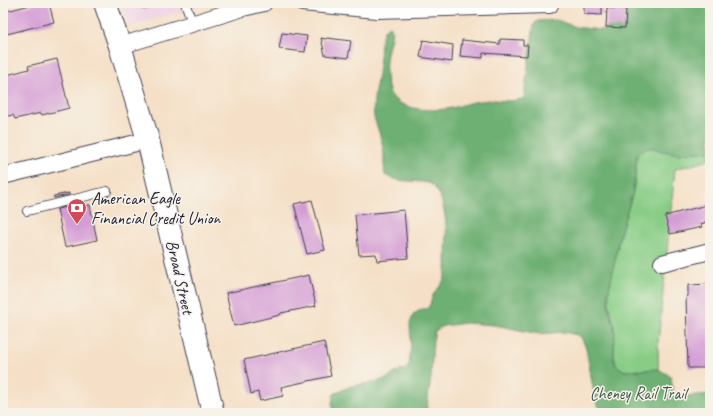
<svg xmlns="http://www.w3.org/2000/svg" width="713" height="416" viewBox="0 0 713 416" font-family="Caveat,sans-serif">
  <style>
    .built { fill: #efd0e7 }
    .green { fill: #88cd86; stroke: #557860 }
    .forest { fill: #6eb073; stroke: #486957 }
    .building { fill: #d49cd5 }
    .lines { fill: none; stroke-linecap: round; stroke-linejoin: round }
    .service-casing { stroke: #423e50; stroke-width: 10 }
    .minor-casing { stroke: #423e50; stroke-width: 18 }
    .secondary-casing { stroke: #423e50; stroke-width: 24 }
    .service { stroke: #fff; stroke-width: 8 }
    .minor { stroke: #fff; stroke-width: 16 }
    .secondary { stroke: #fff; stroke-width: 22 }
    .labels { text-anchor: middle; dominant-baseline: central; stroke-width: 3; stroke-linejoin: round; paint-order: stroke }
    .poi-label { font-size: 17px; fill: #22223b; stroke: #f7f3e8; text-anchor: start }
    .street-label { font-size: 17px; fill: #22223b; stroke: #f7f3e8 }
    .park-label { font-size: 17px; fill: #415552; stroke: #f7f3e8 }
  </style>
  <rect width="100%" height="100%" fill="#f7f3e8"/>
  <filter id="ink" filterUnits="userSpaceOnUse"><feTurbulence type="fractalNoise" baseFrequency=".025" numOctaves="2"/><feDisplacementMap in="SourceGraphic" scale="8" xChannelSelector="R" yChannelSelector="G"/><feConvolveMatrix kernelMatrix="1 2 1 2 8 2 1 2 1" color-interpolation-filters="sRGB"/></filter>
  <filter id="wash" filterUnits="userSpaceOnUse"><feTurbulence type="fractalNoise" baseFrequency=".012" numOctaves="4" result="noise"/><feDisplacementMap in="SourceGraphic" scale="16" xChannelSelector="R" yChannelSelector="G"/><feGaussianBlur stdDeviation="0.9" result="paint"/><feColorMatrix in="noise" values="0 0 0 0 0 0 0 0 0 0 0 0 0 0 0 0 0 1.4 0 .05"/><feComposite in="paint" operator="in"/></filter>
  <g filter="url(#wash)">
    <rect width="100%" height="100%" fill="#f5e0c7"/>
    <path class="built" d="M121 3H210L129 27Z"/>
    <path class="green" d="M710 3V160L675 169 658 344 659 413 616 365 614 355V325L609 304V289L621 230 633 192 636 170 637 155 640 152Z"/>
    <path class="forest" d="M622 3H710V151L678 154 662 151 653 148H649L640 152 637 155 633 192 621 230 608 295 609 309 614 325 615 335 614 350V360L616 365 623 370 627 371 658 369 667 374 671 377 673 391 676 395 686 396 710 394V413H602L595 399 586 348 581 337 578 335 564 332 539 334 495 325 466 323 443 326 435 331 433 340 431 377 426 413H333L332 403 334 394 351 386 376 382 387 378 397 372 406 369 409 365 411 346 410 323 414 314 422 309H427C431 304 431 300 433 295 437 289 443 284 445 277 447 270 446 262 446 255 447 237 448 193 429 183 414 180 398 183 385 175 384 168 384 162 384 155 383 142 378 130 374 117 372 100 377 84 379 67 380 58 380 42 383 33 384 30 386 28 389 26L391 28 392 30C391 41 387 50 386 60 385 70 386 88 392 96 401 110 431 111 446 109 455 108 464 104 473 102 480 101 487 100 494 100 504 101 515 102 524 98L529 59 534 24 538 21 557 20 575 27 601 30 610 27 622 17Z"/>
    <g id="blocks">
      <path class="building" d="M38 3H49L54 22 3 35V12Z
        M584 3H602V15L584 14Z
        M607 8 626 9 625 28 606 27Z
        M282 33 307 36 305 52 279 49Z
        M321 38 326 39 327 38 351 41 348 58 325 55Z
        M500 39 523 40V45H528L527 56 483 53V58L460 56 462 40 500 44Z
        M423 40 453 45 452 62 420 57Z
        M57 59 69 108 42 115 41 113 15 119 13 115 3 117V81L8 80 7 75 29 69 28 66Z
        M69 193V195L54 198V196Z
        M312 200 325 250 307 254 294 204Z
        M710 204V221L701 224 702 227 670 234 665 216Z
        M90 205 97 240 65 247 57 209 71 206 72 209Z
        M404 210 408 258 377 261 376 254 359 255 355 215Z
        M309 275 316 306 281 313 280 315 234 326 226 293Z
        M710 284V368H688L686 298 688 296V285Z
        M324 342 331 376 281 387 283 396 260 401 258 392 251 394 244 360Z"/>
    </g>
  </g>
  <g filter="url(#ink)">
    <use href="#blocks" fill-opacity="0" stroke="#423e50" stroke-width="1"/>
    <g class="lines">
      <g class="service-casing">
        <path id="service" d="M143 3 144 4 148 3
          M185 3 193 24
          M27 211 107 191"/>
      </g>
      <g class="minor-casing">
        <path id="minor" d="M302 3 377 10 550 5V3
          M120 46 243 8 264 3
          M3 176 148 140
          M662 263 710 251"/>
      </g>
      <g class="secondary-casing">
        <path id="secondary" d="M105 3 120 46 148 140 213 413"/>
      </g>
      <use href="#service" class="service"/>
      <use href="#minor" class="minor"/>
      <use href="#secondary" class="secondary"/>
    </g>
  </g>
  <defs>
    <g id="bank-pin" transform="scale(1)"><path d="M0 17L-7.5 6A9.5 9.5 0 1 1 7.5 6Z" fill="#d1495b" stroke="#f7f3e8"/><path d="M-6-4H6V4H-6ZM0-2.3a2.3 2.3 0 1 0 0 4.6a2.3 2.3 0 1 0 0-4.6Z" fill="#fff"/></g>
  </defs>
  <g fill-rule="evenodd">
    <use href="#bank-pin" x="77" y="208"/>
  </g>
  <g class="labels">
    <g class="poi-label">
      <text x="91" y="198">American Eagle<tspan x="91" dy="20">Financial Credit Union</tspan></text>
    </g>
    <g class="street-label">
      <text transform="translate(180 277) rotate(77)">Broad Street</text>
    </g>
    <g class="park-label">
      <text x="638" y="393">Cheney Rail Trail</text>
    </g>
  </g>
  <rect width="713" height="416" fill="none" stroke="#f7f3e8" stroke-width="16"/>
</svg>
